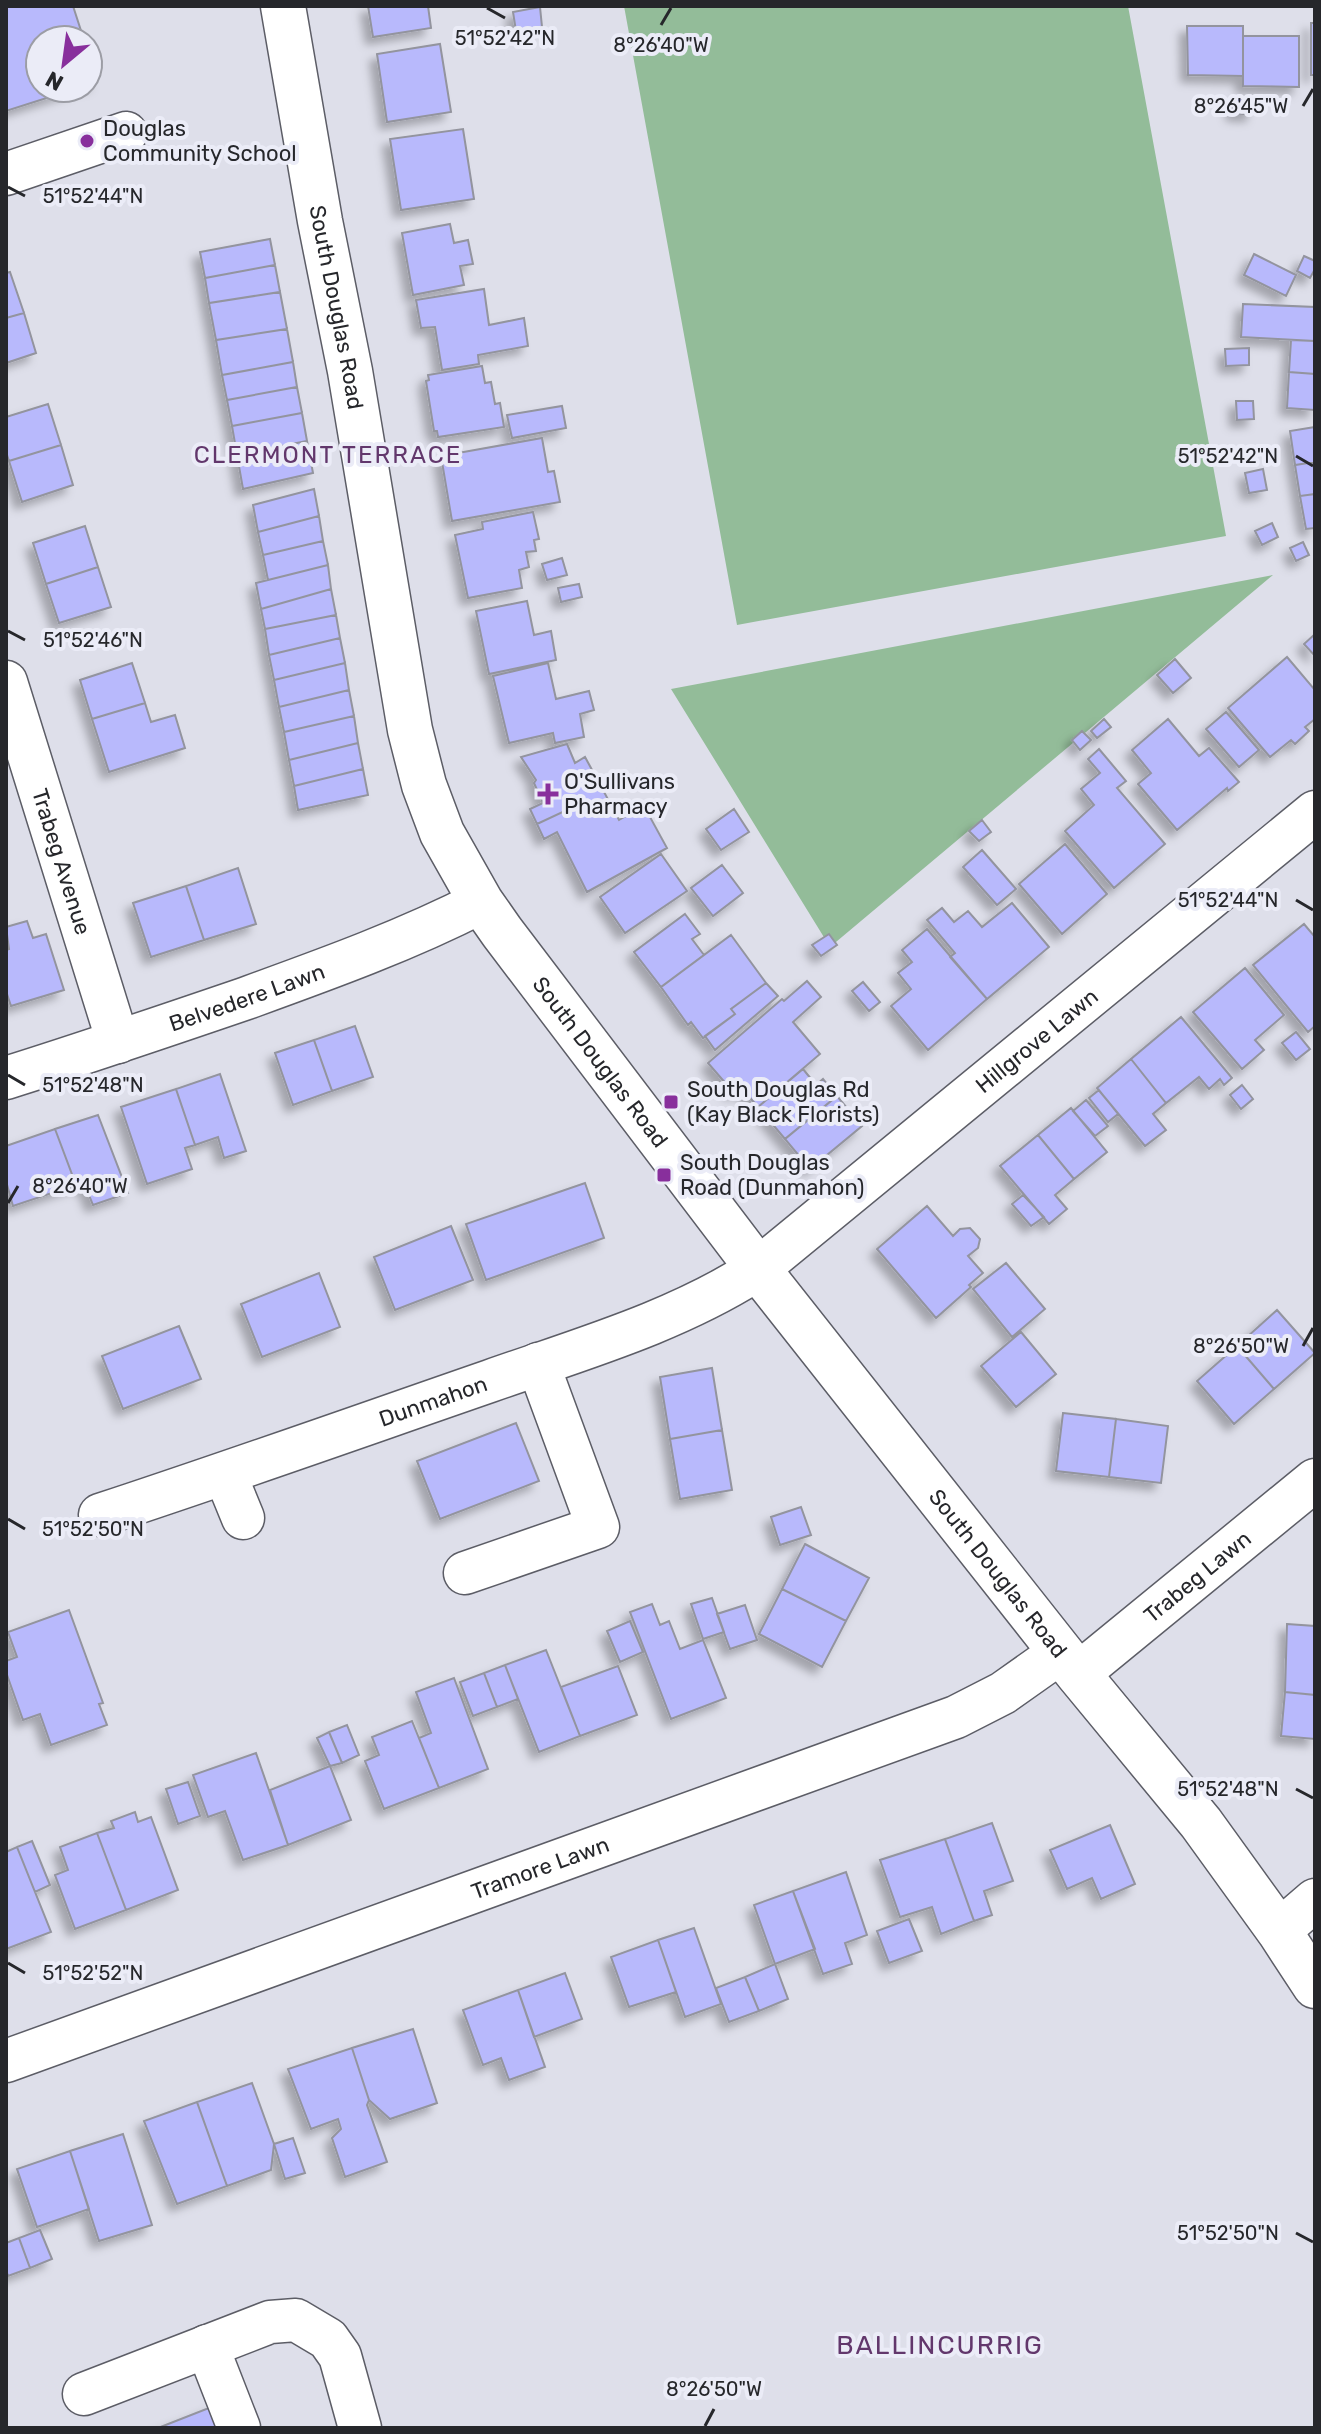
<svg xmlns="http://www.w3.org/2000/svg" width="1321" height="2434" viewBox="0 0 1321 2434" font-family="Rubik,sans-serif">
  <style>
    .green { fill: #93bc99 }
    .building { fill: #b8b9fc; stroke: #93949e; stroke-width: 2; filter: url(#shadow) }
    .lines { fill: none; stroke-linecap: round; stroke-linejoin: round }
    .minor-casing { stroke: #5c5d66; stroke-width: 45 }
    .major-casing { stroke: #5c5d66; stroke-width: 47 }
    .minor { stroke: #fff; stroke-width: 42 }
    .major { stroke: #fff; stroke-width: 44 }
    .ticks { fill: none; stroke: #26272b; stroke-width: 3 }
    .poi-dot { fill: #882f9c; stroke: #ebecf7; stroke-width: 3 }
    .labels { text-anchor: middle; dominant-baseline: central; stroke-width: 8; stroke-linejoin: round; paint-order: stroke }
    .poi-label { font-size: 22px; fill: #26272b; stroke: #ebecf7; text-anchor: start }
    .street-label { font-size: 22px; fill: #26272b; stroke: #ebecf7 }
    .neighbourhood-label { font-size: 24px; letter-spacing: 2px; fill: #62376c; stroke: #ebecf7 }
    .quarter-label { font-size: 26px; letter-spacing: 2px; fill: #62376c; stroke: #ebecf7 }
    .ticks-label { font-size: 20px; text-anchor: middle; fill: #26272b; stroke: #ebecf7; stroke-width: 8; stroke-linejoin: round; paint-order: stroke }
  </style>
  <defs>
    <filter id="shadow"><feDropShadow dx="-7" dy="7" stdDeviation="4" flood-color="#0004"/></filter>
  </defs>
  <rect width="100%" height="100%" fill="#dedfea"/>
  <path class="green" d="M624 6H1128L1226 536 737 625Z
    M1273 575 830 947 671 689Z"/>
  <path class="building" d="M6 6H73L84 40H40V88H78L6 111Z
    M368 6H428L431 28 373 37Z
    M540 7 542 27 516 31 513 12Z
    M1311 23H1315V75H1311Z
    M1187 26H1243V76L1188 75Z
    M1243 36H1299V87L1243 86Z
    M440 44 451 112 387 122 377 54Z
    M88 54 97 82 88 85Z
    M1234 97 1242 98V114L1233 113Z
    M1242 98H1254L1253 114H1242Z
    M463 129 474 199 401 210 390 139Z
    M450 224 454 243 468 240 473 264 460 266 464 285 413 295 402 233Z
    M270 239 275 265 205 278 200 252Z
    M1254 254 1296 275 1286 296 1244 275Z
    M1304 256 1315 261V269L1310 278 1297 271Z
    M275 265 280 292 209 303 205 278Z
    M10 272 24 313 6 318V273Z
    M484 289 489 325 524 318 528 346 478 355 479 364 442 370 435 327 421 328 416 300Z
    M280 292 287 329 216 340 209 303Z
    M1243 304 1315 307V341L1241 337Z
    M24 313 36 353 6 363V318Z
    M287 329 293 362 222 375 216 340Z
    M1291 340 1315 341V374L1289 372Z
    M1249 348V365L1226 366 1225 349Z
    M293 362 297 387 227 400 222 375Z
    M482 366 485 383 491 382 495 404 500 403 504 427 438 437 437 431H434L426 381 429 380 428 375Z
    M1289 372 1315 374V410L1287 408Z
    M297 387 302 413 232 426 227 400Z
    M1236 401H1253L1254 419 1237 420Z
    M48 404 61 445 9 461 6 452V417Z
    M562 406 566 428 512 438 507 415Z
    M302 413 307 441 237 455 232 426Z
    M1315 427V462L1295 465 1290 431Z
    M542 438 548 472 554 471 560 502 452 521 441 456Z
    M307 441 313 473 243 489 237 455Z
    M61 445 73 485 22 502 9 461Z
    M1315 462V494L1300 496 1295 465Z
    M1263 469 1267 490 1249 493 1245 473Z
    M314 489 319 516 258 532 253 505Z
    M1315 494V528L1306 529 1300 496Z
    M533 512 539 539 534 540 536 551 526 552 529 567 519 570 522 588 468 598 455 535 483 529 482 522Z
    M319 516 323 541 263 555 258 532Z
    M1272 523 1278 537 1262 545 1255 531Z
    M85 526 98 567 46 584 33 543Z
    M323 541 328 565 268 580 263 555Z
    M1303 542 1309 555 1296 561 1290 548Z
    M562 558 567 575 547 580 542 564Z
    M328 565 331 589 261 609 256 583Z
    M98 567 111 607 59 623 46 584Z
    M579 584 582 597 561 602 558 588Z
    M331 589 336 615 265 629 261 609Z
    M527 601 534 635 551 631 556 660 489 674 476 611Z
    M336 615 340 638 269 655 265 629Z
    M1315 634V656L1304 644Z
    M340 638 345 663 274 680 269 655Z
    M1287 657 1315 690V719L1305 727 1309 731 1295 744 1291 740 1270 757 1228 708Z
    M1175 659 1191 678 1173 693 1157 675Z
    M132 663 145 703 92 719 80 680Z
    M345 663 349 690 279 707 274 680Z
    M548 663 556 699 589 691 594 710 580 714 584 737 555 743 553 733 509 743 493 676Z
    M349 690 354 716 284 732 279 707Z
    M145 703 151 722 175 715 185 748 109 772 92 719Z
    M1226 712 1259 750 1239 767 1206 729Z
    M354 716 358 743 289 760 284 732Z
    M1104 719 1111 727 1097 738 1091 731Z
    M1168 719 1199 756 1209 748 1239 782 1228 791 1227 788 1177 830 1138 784 1151 773 1132 750Z
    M1082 731 1091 740 1080 750 1072 740Z
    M358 743 363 769 294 786 289 760Z
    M567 744 575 763 585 757 610 803 588 814 571 808 537 824 530 809 543 803 534 783 536 780 521 757Z
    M1099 749 1126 781 1117 788 1165 844 1114 888 1065 831 1094 805 1081 789 1100 773 1088 759Z
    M363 769 368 795 298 810 294 786Z
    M610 803 619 820 644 806 667 848 587 892 557 832 544 839 537 824 571 808 588 814Z
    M734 809 749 832 721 850 706 829Z
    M982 820 991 832 979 841 969 831Z
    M1065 844 1107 894 1062 934 1019 884Z
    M982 850 1016 889 997 905 963 867Z
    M661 854 687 891 625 933 600 897Z
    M722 865 743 893 713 916 691 888Z
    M238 868 256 924 204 940 186 886Z
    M186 886 204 940 151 957 133 903Z
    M1012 903 1049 947 987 999 950 957 955 953 927 920 942 908 954 922 968 911 982 927Z
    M685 914 700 934 692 939 704 955 661 987 634 952Z
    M27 921 33 938 46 934 64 990 11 1006 6 991V950L9 949 6 927Z
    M1304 924 1315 937V1026L1308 1032 1253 965Z
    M927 929 987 999 928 1050 891 1006 911 989 898 973 912 962 902 950Z
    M829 934 837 945 821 956 812 945Z
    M731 935 766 983 731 1009 735 1014 703 1038 691 1022 688 1025 661 987Z
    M1245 968 1284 1015 1255 1040 1264 1050 1242 1069 1193 1012Z
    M807 981 821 997 793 1022 820 1054 758 1107 741 1087 734 1093 708 1063 782 999 784 1001Z
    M863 982 880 1002 869 1011 852 991Z
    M766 983 778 996 715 1050 705 1036 735 1014 731 1009Z
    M1181 1017 1232 1078 1224 1085 1220 1079 1209 1089 1199 1077 1166 1103 1131 1059Z
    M355 1026 373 1077 332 1091 314 1040Z
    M1296 1032 1310 1049 1296 1060 1282 1043Z
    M314 1040 332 1091 293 1105 275 1053Z
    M1131 1059 1166 1103 1153 1114 1166 1130 1145 1146 1097 1088Z
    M803 1069 816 1085 823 1079 837 1096 785 1139 758 1107Z
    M220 1074 246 1151 224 1158 218 1137 195 1145 176 1089Z
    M1242 1085 1253 1099 1241 1109 1230 1095Z
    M176 1089 195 1145 185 1148 192 1169 147 1184 121 1107Z
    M1099 1090 1118 1114 1108 1122 1089 1098Z
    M837 1096 862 1126 810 1169 785 1139Z
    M1086 1100 1108 1126 1095 1136 1073 1111Z
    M1071 1108 1107 1152 1074 1179 1038 1135Z
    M98 1115 128 1193 93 1205 85 1185H76L55 1129Z
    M55 1129 76 1185 13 1206 6 1181V1146Z
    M1038 1135 1074 1179 1055 1195 1067 1209 1049 1224 1000 1166Z
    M585 1183 604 1238 486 1280 466 1224Z
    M1023 1195 1044 1217 1031 1226 1012 1204Z
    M927 1206 953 1236 960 1229 970 1228 980 1239 978 1248 968 1256 983 1273 969 1285 971 1287 936 1318 877 1249Z
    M451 1226 473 1280 395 1310 374 1257Z
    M1006 1263 1045 1309 1012 1337 973 1289Z
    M319 1273 340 1327 262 1357 241 1304Z
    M1277 1310 1315 1353 1274 1389 1237 1346Z
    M179 1326 201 1379 123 1409 102 1356Z
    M1021 1332 1056 1374 1016 1407 981 1366Z
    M1237 1346 1274 1389 1234 1424 1197 1381Z
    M712 1368 722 1430 670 1439 660 1377Z
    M1063 1413 1116 1419 1109 1477 1056 1471Z
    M1116 1419 1168 1426 1161 1483 1109 1477Z
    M516 1423 539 1481 440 1519 417 1461Z
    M722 1430 732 1490 680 1499 670 1439Z
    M801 1507 811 1535 780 1545 771 1517Z
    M805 1544 869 1578 846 1621 782 1589Z
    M782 1589 846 1621 822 1667 759 1634Z
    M712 1598 724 1632 703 1639 691 1604Z
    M652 1604 660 1625 669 1621 680 1649 703 1640 726 1698 671 1719 630 1612Z
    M745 1605 757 1640 730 1649 717 1614Z
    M69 1610 103 1703 99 1704 107 1725 51 1745 40 1714 23 1720 6 1672V1661L17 1657 8 1632Z
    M630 1621 643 1652 620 1662 607 1631Z
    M1287 1624 1315 1626V1695L1285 1692Z
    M546 1650 580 1736 539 1752 505 1665Z
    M505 1665 518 1699 497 1707 484 1673Z
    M618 1666 637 1715 580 1736 561 1687Z
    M484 1673 497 1707 473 1716 460 1682Z
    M454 1678 488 1769 439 1788 419 1738 431 1733 416 1692Z
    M1285 1692 1315 1695V1739L1281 1736Z
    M412 1721 439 1788 384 1809 365 1761 379 1755 372 1737Z
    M347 1725 359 1755 342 1763 329 1732Z
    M329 1732 342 1763 330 1766 317 1738Z
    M256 1753 288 1845 243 1860 225 1811 208 1817 193 1775Z
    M330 1766 351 1820 288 1845 270 1790Z
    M188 1782 200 1816 178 1824 166 1789Z
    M135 1812 138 1822 151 1817 178 1890 126 1910 97 1833 114 1828 111 1821Z
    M992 1823 1013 1881 984 1891 992 1915 974 1921 945 1839Z
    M1110 1825 1135 1884 1101 1899 1092 1878 1067 1889 1050 1850Z
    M97 1833 126 1910 75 1929 55 1875 68 1870 60 1847Z
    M945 1839 974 1921 941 1934 932 1907 900 1917 880 1860Z
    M32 1841 50 1885 35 1892 17 1847Z
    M17 1847 51 1932 6 1949V1852Z
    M846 1872 867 1935 845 1943 852 1964 823 1974 793 1891Z
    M793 1891 815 1949 775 1964 754 1905Z
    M909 1919 922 1951 889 1963 877 1931Z
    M694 1928 721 2004 685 2017 658 1940Z
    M658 1940 676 1992 629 2007 611 1957Z
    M775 1964 788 1999 759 2011 745 1977Z
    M565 1973 582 2019 534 2037 518 1990Z
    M745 1977 759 2011 729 2022 716 1988Z
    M518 1990 545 2067 509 2080 501 2058 483 2065 463 2010Z
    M413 2029 437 2103 390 2119 369 2100 352 2048Z
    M352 2048 369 2100 367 2105 387 2162 345 2177 332 2138 341 2129 338 2119 311 2129 288 2069Z
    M252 2083 274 2144 271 2170 227 2186 197 2102Z
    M197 2102 227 2186 177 2204 144 2121Z
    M123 2134 152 2225 99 2241 70 2151Z
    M293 2138 305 2173 285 2179 274 2144Z
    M70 2151 89 2209 37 2227 17 2169Z
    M40 2230 52 2259 30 2268 19 2238Z
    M19 2238 30 2268 8 2276 6 2270V2243Z
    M219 2404 229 2428H158Z"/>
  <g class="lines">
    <g class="minor-casing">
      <g id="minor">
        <path d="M6 174 126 133"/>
        <path id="s1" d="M6 682 118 1042"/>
        <path id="s2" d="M6 1078C86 1053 165 1026 244 999 324 970 405 941 481 902"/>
        <path d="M225 1474 243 1518"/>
        <path id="s3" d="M100 1515C231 1472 360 1426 490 1381 581 1349 676 1322 758 1269L1315 812"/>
        <path d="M465 1573 598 1527 538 1364"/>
        <path id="s4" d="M1078 1674 1315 1480"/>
        <path d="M1279 1931 1315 1900"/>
        <path id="s5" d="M6 2061 956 1717 1003 1693 1061 1652"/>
        <path d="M207 2346 239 2428"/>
        <path d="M84 2394 270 2322 296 2320 328 2339 340 2356 360 2428"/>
      </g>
    </g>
    <g class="major-casing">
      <g id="major">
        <path id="s6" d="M283 6 320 221 350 371 410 730 424 785 442 833 481 902 502 932 758 1269 1078 1674 1201 1823 1279 1931 1315 1986"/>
      </g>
    </g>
    <use href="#minor" class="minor"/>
    <use href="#major" class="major"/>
  </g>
  <path class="ticks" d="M487 8 505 18M661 25 671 8M1303 106 1313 89M8 187 25 196M1296 456 1313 466M8 631 25 640M1296 900 1313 910M8 1075 25 1085M8 1203 18 1186M1303 1346 1313 1328M8 1519 25 1529M1296 1789 1313 1798M8 1963 25 1973M1296 2233 1313 2242M705 2426 714 2409"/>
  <g class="poi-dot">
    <circle cx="87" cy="141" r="8"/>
    <path d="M544 782h8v8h8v8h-8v8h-8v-8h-8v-8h8z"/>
    <rect x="663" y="1094" width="16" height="16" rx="4"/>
    <rect x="656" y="1167" width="16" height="16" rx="4"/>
  </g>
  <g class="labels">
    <g class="poi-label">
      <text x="103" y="128">Douglas<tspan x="103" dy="25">Community School</tspan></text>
      <text x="564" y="781">O'Sullivans<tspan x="564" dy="25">Pharmacy</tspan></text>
      <text x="687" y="1089">South Douglas Rd<tspan x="687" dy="25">(Kay Black Florists)</tspan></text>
      <text x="680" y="1162">South Douglas<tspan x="680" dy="25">Road (Dunmahon)</tspan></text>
    </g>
    <g class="street-label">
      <text stroke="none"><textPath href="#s6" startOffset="306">South Douglas Road</textPath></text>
      <text stroke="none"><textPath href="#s1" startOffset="188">Trabeg Avenue</textPath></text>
      <text stroke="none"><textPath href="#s2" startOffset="254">Belvedere Lawn</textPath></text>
      <text stroke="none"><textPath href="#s3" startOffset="1064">Hillgrove Lawn</textPath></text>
      <text stroke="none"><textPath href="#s6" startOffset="1122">South Douglas Road</textPath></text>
      <text stroke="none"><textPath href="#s3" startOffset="352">Dunmahon</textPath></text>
      <text stroke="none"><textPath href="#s6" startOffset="1770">South Douglas Road</textPath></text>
      <text stroke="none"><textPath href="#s4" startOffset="154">Trabeg Lawn</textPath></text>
      <text stroke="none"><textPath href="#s5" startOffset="568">Tramore Lawn</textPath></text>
    </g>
    <g class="neighbourhood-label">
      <text x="328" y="455">CLERMONT TERRACE</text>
    </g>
    <g class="quarter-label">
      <text x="940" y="2345">BALLINCURRIG</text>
    </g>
  </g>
  <g class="ticks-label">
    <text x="505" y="45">51°52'42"N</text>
    <text x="661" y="52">8°26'40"W</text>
    <text x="1241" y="113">8°26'45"W</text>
    <text x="93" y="203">51°52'44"N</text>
    <text x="1228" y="463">51°52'42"N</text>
    <text x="93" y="647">51°52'46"N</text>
    <text x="1228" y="907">51°52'44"N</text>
    <text x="93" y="1092">51°52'48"N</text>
    <text x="80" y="1193">8°26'40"W</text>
    <text x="1241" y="1353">8°26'50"W</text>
    <text x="93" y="1536">51°52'50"N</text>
    <text x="1228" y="1796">51°52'48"N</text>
    <text x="93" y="1980">51°52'52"N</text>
    <text x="1228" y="2240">51°52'50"N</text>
    <text x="714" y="2396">8°26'50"W</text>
  </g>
  <rect width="1321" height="2434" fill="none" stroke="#26272b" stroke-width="16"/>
  <g transform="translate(64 64) rotate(209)"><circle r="38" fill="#ebecf7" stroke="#9c9da5" stroke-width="2"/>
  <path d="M0-6L14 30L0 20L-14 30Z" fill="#882f9c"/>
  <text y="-12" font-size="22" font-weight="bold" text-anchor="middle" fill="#26272b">N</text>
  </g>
</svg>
